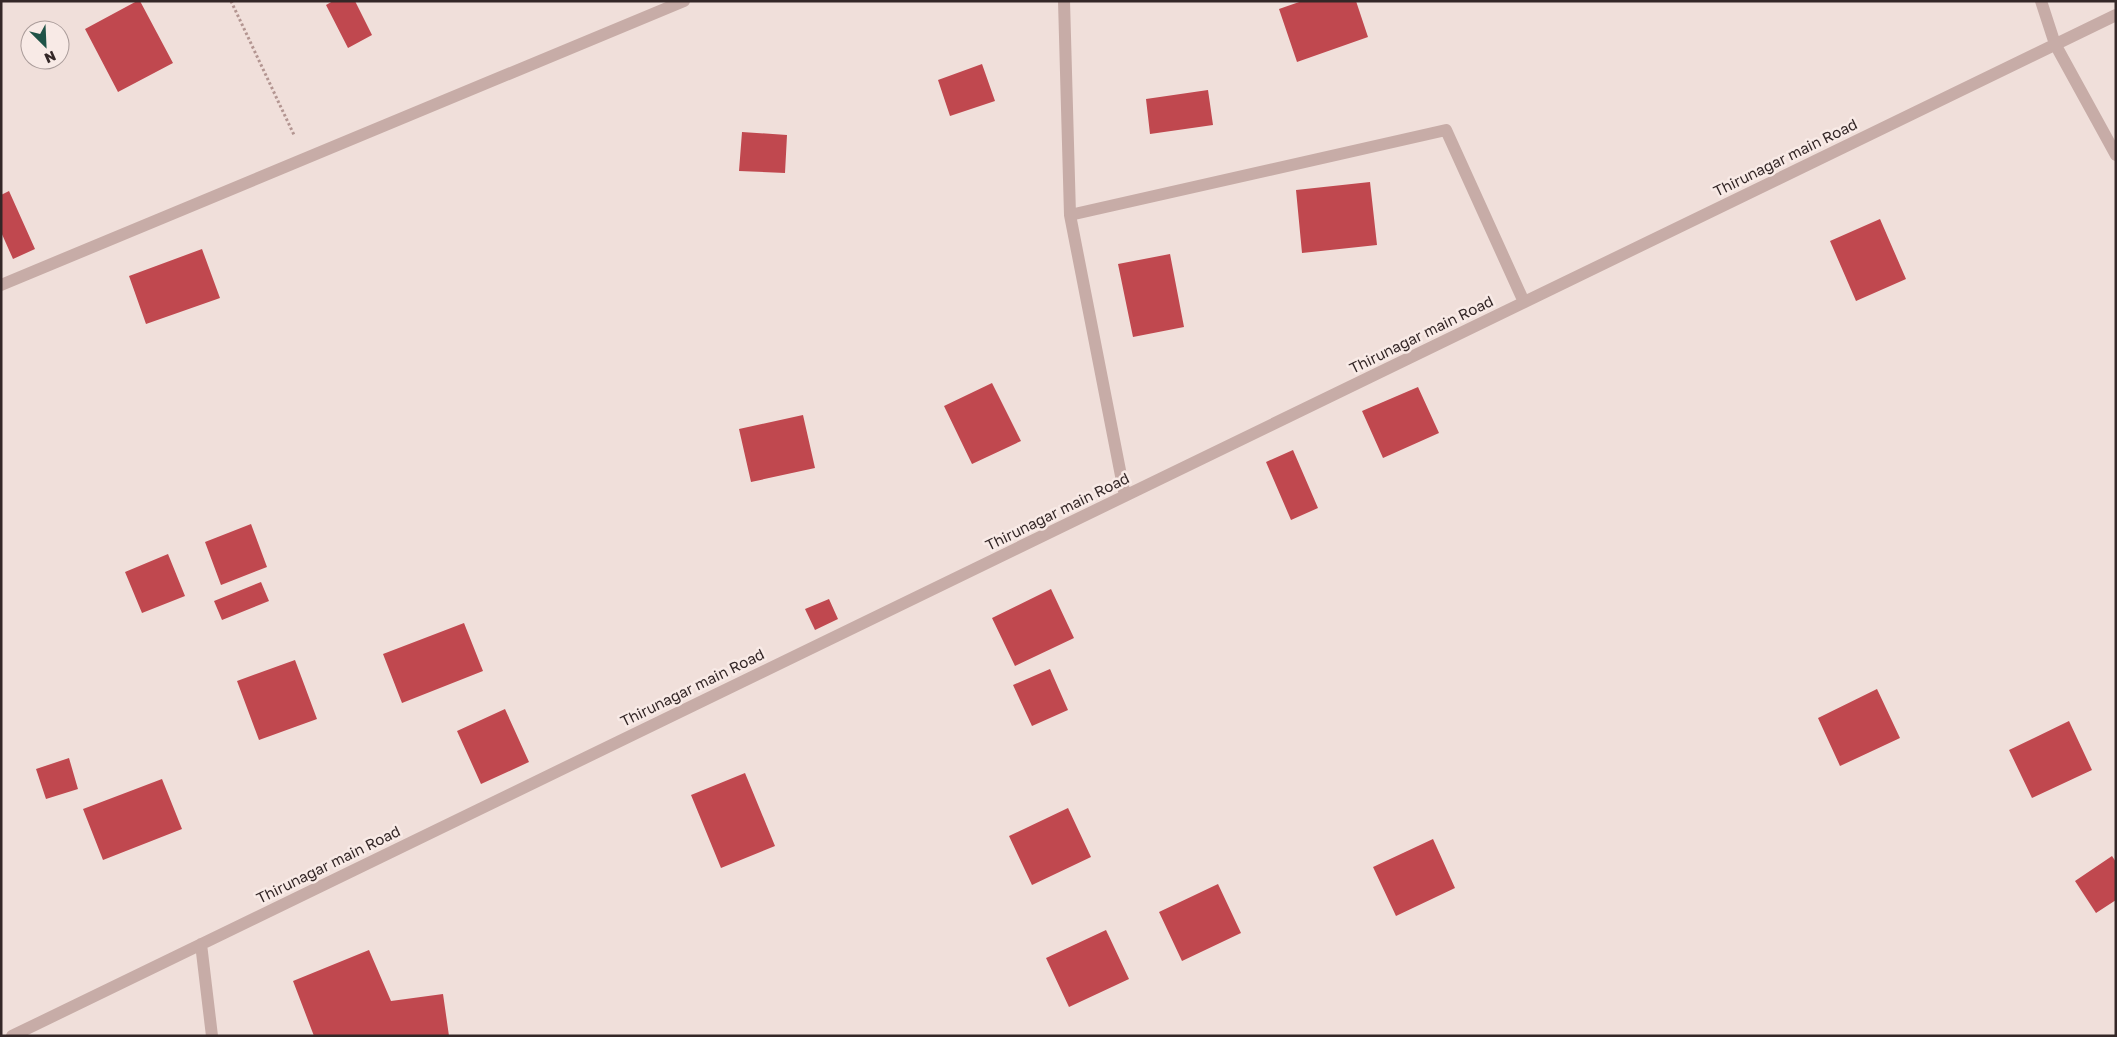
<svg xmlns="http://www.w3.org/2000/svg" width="2117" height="1037" viewBox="0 0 2117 1037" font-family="'Golos Text',sans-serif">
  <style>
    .building { fill: #c0484f }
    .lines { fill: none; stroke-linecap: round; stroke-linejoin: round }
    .path { stroke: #b39591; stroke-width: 3; stroke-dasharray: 2.5 2.5; stroke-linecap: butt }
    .minor { stroke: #c7aca7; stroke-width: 12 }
    .labels { text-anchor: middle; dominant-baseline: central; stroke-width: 5; stroke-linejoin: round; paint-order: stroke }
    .street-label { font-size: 15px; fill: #342727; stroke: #f8eae6 }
  </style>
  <rect width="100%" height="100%" fill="#f0dfda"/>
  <path class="building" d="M137 1H140L173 63 118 92 85 29Z
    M333 1H355L372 35 348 48 326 5Z
    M1302 1H1356L1368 37 1297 62 1279 9Z
    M982 64 995 101 950 116 938 80Z
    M1208 90 1213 125 1150 134 1146 99Z
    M742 132 787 135 785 173 739 171Z
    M1370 182 1377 245 1302 253 1296 190Z
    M9 191 35 249 13 259 1 232V195Z
    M1880 219 1906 279 1856 301 1830 241Z
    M202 249 220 298 146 324 129 276Z
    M1170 254 1184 327 1133 337 1118 264Z
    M992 383 1021 441 972 464 944 406Z
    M1418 387 1439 433 1383 458 1362 411Z
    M803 415 815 468 751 482 739 429Z
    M1293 450 1318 508 1291 520 1266 462Z
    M251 524 267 567 221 585 205 542Z
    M168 554 185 596 142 613 125 572Z
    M261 582 269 601 222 620 214 601Z
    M1051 589 1074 638 1015 666 992 618Z
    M829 599 838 619 815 630 805 609Z
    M464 623 483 671 402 703 383 654Z
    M295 660 317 719 259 740 237 681Z
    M1050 669 1068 710 1032 726 1013 685Z
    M1877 689 1900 738 1840 766 1818 718Z
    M505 709 529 762 481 784 457 731Z
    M2069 721 2092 770 2032 798 2009 750Z
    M69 758 78 789 46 799 36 769Z
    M745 773 775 846 721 868 691 795Z
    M162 779 182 829 103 860 83 809Z
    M1068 808 1091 857 1032 885 1009 836Z
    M1433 839 1455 888 1396 916 1373 867Z
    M2112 856 2116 862V900L2096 913 2075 881Z
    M1218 884 1241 933 1182 961 1159 912Z
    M1106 930 1129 979 1069 1007 1046 958Z
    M369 950 391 1001 443 994 449 1036H314L293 981Z"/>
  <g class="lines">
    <path class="path" d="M231 1 294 135"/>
    <path class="minor" d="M1064 1 1070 215 1125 496
      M2041 1 2055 44 2116 155
      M1070 215 1446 130 1524 302
      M1 285 684 1
      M201 944 212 1036
      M12 1036 2116 15"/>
  </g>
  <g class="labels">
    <g class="street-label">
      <text transform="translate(1785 157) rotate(-26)">Thirunagar main Road</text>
      <text transform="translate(1421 334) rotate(-26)">Thirunagar main Road</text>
      <text transform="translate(1057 511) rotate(-26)">Thirunagar main Road</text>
      <text transform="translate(692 687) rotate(-26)">Thirunagar main Road</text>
      <text transform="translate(328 864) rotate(-26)">Thirunagar main Road</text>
    </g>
  </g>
  <rect width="2117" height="1037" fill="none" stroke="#342727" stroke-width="5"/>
  <g transform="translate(45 45) rotate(156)"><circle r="24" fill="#f8eae6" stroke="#aa9c9a"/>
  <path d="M0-4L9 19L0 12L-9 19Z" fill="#1f5347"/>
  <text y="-8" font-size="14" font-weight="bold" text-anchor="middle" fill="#342727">N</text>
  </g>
</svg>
